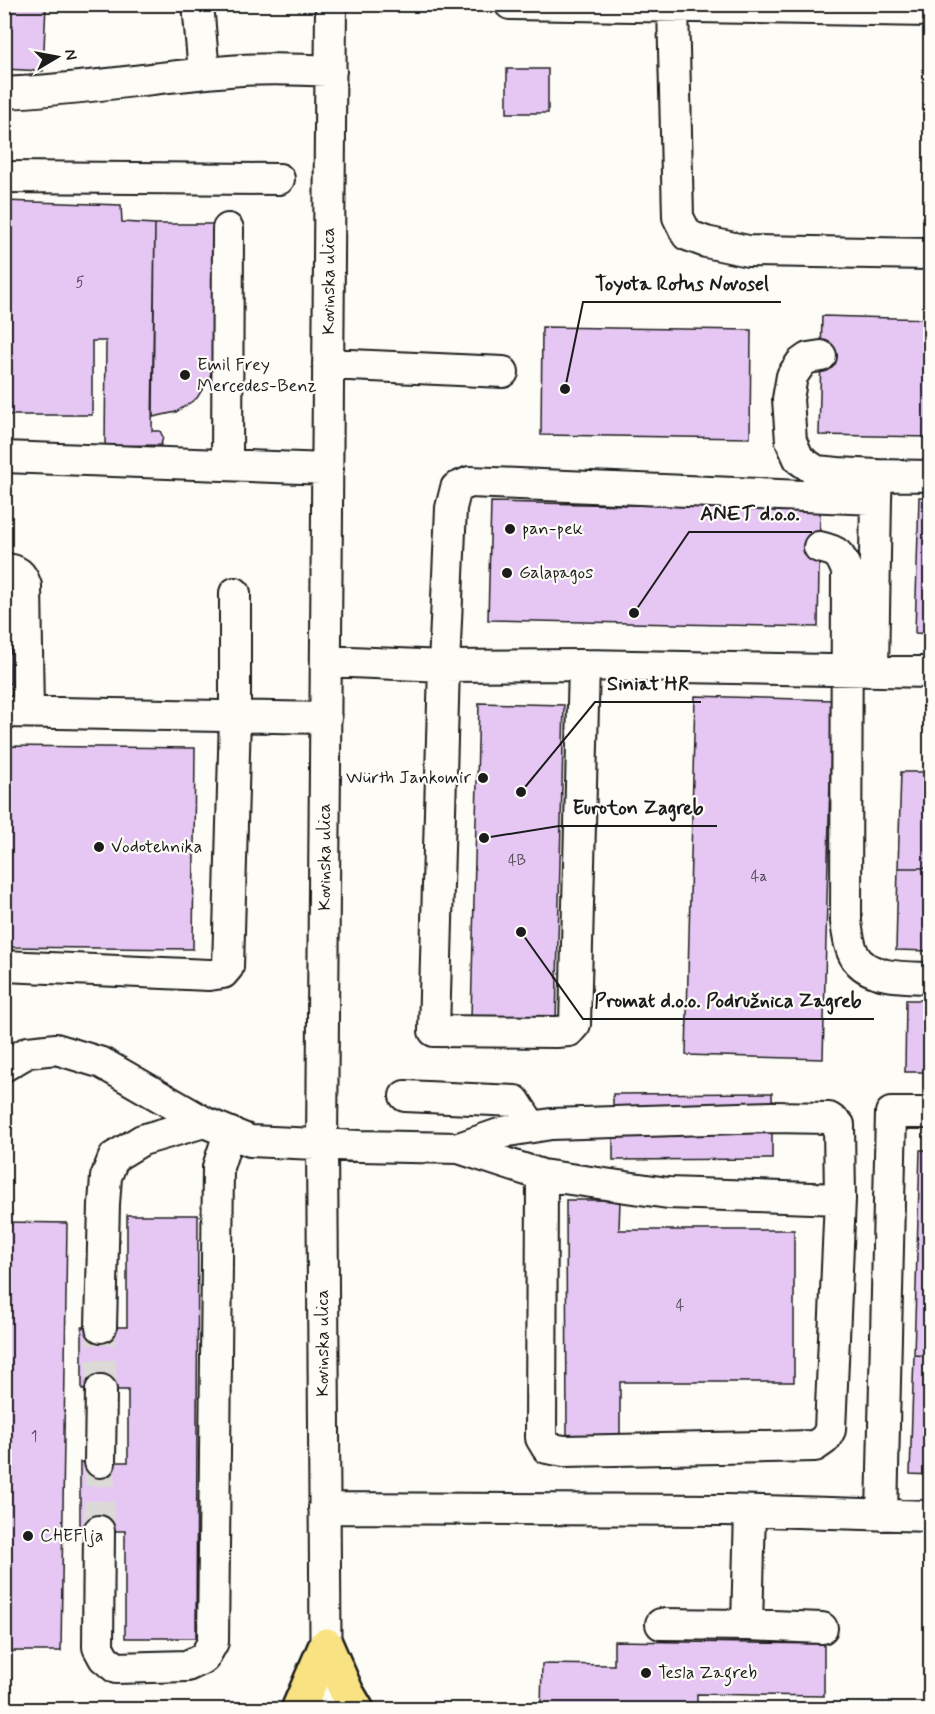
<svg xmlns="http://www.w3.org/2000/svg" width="935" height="1714" viewBox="0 0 935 1714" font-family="Mynerve,sans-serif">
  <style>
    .building { fill: #e6c7f4; stroke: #1c1c1c; stroke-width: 1.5 }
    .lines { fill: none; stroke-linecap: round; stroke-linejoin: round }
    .minor-tunnel { stroke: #dbdad6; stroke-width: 30; stroke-dasharray: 30 15; stroke-linecap: butt }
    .minor-casing { stroke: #1c1c1c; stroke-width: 34 }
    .major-casing { stroke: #1c1c1c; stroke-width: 38 }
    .minor { stroke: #fdfcf7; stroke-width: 30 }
    .major { stroke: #f8e281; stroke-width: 33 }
    .poi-dot { fill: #1c1c1c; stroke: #fdfcf7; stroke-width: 2 }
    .labels { text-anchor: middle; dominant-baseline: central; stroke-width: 4.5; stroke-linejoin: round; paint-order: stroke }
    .number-label { font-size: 15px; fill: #4e4752 }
    .street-label { font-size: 18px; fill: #1c1c1c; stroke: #fdfcf7 }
    .poi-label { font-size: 18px; fill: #1c1c1c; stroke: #fdfcf7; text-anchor: start }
    .leader { fill: none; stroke: #1c1c1c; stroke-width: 2 }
    .callout-dot { fill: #1c1c1c; stroke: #fdfcf7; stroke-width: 2 }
    .callout-label { font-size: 20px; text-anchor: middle; font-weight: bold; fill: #1c1c1c; stroke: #fdfcf7; stroke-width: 4.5; stroke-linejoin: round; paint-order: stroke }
  </style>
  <rect width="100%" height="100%" fill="#fdfcf7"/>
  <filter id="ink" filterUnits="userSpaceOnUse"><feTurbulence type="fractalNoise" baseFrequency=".0167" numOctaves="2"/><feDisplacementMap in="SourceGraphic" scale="12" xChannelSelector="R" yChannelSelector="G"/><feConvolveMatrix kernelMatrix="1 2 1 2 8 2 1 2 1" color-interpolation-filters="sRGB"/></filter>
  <g filter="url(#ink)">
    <path class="building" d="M4 4H46L43 71 4 69Z
      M507 69H548V113H507Z
      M4 201 121 205 122 222 155 224 152 431H160L163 437 161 445 105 446 106 341H92V415H4Z
      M155 224H215V356L210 377 197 398 176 412 153 417Z
      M822 316 930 319V437L819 435Z
      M542 327 751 330 750 438 541 435Z
      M919 497H930V634L915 633Z
      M491 502 820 509 818 627 488 620Z
      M4 585H11L10 684H4Z
      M695 696 832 700 823 1059 686 1055Z
      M479 703 564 705 556 1020 471 1018Z
      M4 746 195 748 193 949 4 947Z
      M901 772H930V868H898Z
      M898 868H930V951L896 950Z
      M906 1000H930V1072H905Z
      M772 1093V1159L613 1160V1094Z
      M920 1150H930V1356L914 1355Z
      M566 1200H620L619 1230H794V1382H620V1437H567Z
      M127 1215H198L196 1638H125V1531H80V1462H128V1390H82V1327H127Z
      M4 1222 67 1223 61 1651H4Z
      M914 1355 930 1356V1475L910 1474Z
      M614 1641 824 1644V1696L697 1694V1710H541L542 1664 614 1665Z"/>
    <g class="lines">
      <path class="minor-tunnel" d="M101 1390V1327
        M99 1531 100 1462"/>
      <g class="minor-casing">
        <path id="minor" d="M198 4 204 73
          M510 4 930 11
          M673 7 678 217 687 235 706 242 748 251 930 254
          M4 93C80 90 154 77 229 71 263 68 297 69 331 71
          M4 177 279 179
          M821 356 808 358 801 363 792 376 788 399 791 441 799 459 816 471 838 473 877 475
          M328 364 503 372
          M4 457 328 469
          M227 464 228 229
          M819 547C838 551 840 554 847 571L846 922C848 934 849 952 859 962 875 979 908 977 930 978
          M4 569C17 569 22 574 26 586L28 712
          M327 661 444 666 584 665 930 672
          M584 665 575 1024 569 1031 556 1032 434 1031 444 666 451 508 456 488 470 482 876 499
          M873 670 876 499 877 475 930 476
          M4 712 326 718
          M4 966 209 975 223 973 228 967 235 717V593
          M4 1066 28 1052 56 1049 102 1063 204 1122 250 1141 360 1146 459 1148 542 1175 668 1193 840 1199
          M405 1096 515 1101 532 1127
          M459 1148 508 1131 551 1124 772 1117 829 1118 839 1125 840 1199 830 1430 825 1439 815 1446 564 1451 547 1448 541 1438 542 1175
          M101 1327 104 1204 106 1177 114 1157 142 1140 204 1122
          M100 1462 101 1390
          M324 1508 726 1510 930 1516
          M750 1511 747 1625 822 1628
          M882 1515 891 1113H930
          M99 1531 98 1647 104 1658 116 1668 187 1666 204 1658 213 1642 218 1167 229 1133
          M661 1624 747 1625
          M326 1710 322 1145 331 4"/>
      </g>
      <g class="major-casing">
        <path id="major" d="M326 1645 347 1693 357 1710
          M298 1710 326 1645"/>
      </g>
      <use href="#minor" class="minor"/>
      <use href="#major" class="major"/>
    </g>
  </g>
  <g class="poi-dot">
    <circle cx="185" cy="375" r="6"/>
    <circle cx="510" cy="529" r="6"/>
    <circle cx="507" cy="573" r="6"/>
    <circle cx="483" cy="778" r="6"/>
    <circle cx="99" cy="847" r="6"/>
    <circle cx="28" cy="1536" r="6"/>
    <circle cx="646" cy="1673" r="6"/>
  </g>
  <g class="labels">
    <g class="number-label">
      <text x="80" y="283">5</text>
      <text x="517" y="861">4B</text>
      <text x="759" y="877">4a</text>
      <text x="680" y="1306">4</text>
      <text x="34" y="1437">1</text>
    </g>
    <g class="street-label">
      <text transform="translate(329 281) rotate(-90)">Kovinska ulica</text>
      <text transform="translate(325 857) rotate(-90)">Kovinska ulica</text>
      <text transform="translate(323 1343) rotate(-90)">Kovinska ulica</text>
    </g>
    <g class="poi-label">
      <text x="197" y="365">Emil Frey<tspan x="197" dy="21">Mercedes-Benz</tspan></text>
      <text x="522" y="529">pan-pek</text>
      <text x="519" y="573">Galapagos</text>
      <text x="471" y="778" text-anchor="end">Würth Jankomir</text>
      <text x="111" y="847">Vodotehnika</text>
      <text x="40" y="1536">CHEFlja</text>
      <text x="658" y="1673">Tesla Zagreb</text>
    </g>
  </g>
  <path class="leader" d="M565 389L583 302H781M634 613L689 532H812M521 792L595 702H701M484 838L559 826H717M521 932L583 1019H874"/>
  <g class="callout-dot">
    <circle cx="565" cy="389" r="6"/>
    <circle cx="634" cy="613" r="6"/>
    <circle cx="521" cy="792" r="6"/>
    <circle cx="484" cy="838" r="6"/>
    <circle cx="521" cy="932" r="6"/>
  </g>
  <g class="callout-label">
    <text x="682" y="290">Toyota Rotus Novosel</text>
    <text x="750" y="520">ANET d.o.o.</text>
    <text x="648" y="690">Siniat HR</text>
    <text x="638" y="814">Euroton Zagreb</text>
    <text x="728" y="1007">Promat d.o.o. Podružnica Zagreb</text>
  </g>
  <rect width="935" height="1714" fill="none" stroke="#fdfcf7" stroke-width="24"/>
  <rect x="12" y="12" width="911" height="1690" fill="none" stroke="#1c1c1c" stroke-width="2" filter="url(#ink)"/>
  <g transform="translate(57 57) rotate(80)" stroke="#fdfcf7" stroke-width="4.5" paint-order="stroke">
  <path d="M0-4.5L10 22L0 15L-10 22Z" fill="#1c1c1c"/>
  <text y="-9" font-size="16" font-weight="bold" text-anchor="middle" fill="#1c1c1c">N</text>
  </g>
</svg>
